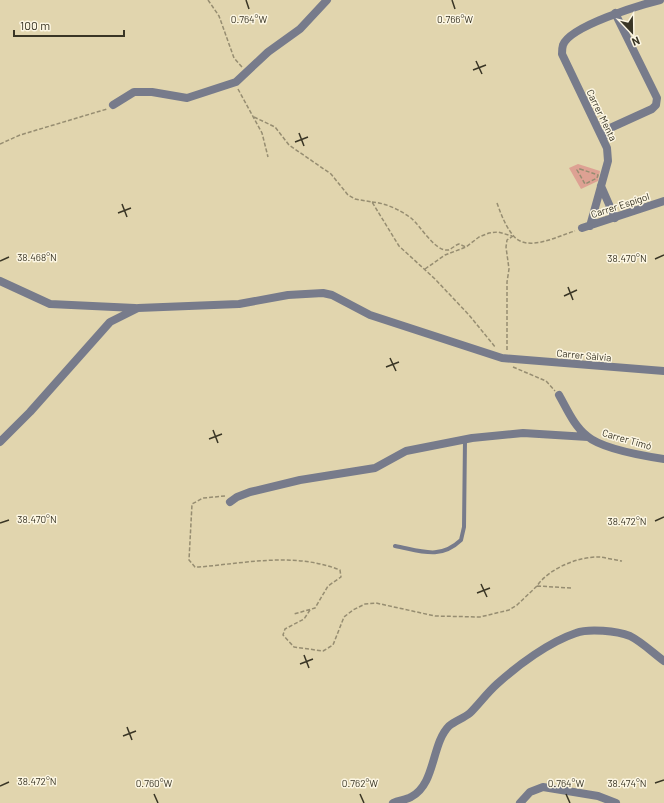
<svg xmlns="http://www.w3.org/2000/svg" width="664" height="803" viewBox="0 0 664 803" font-family="Barlow,sans-serif">
  <style>
    .green { fill: #dda193 }
    .lines { fill: none; stroke-linecap: round; stroke-linejoin: round }
    .path { stroke: #968d71; stroke-width: 1.5; stroke-dasharray: 4 2; stroke-linecap: butt }
    .service { stroke: #777b8b; stroke-width: 4 }
    .minor { stroke: #777b8b; stroke-width: 8 }
    .ticks { fill: none; stroke: #393525; stroke-width: 1.5 }
    .labels { text-anchor: middle; dominant-baseline: central; stroke-width: 3; stroke-linejoin: round; paint-order: stroke }
    .street-label { font-size: 10px; fill: #393525; stroke: #fcf6e3 }
    .ticks-label { font-size: 10px; text-anchor: middle; fill: #393525; stroke: #fcf6e3; stroke-width: 3; stroke-linejoin: round; paint-order: stroke }
  </style>
  <rect width="100%" height="100%" fill="#e1d5ae"/>
  <path class="green" d="M578 164 600 171 598 181 581 189 569 168Z"/>
  <g class="lines">
    <path class="path" d="M208 0 219 16 234 58 242 67
      M238 89 262 133 268 157
      M254 117 275 127 289 145 331 174 348 195 355 199 372 202 399 246 435 279 469 315 496 348
      M0 144 20 135 107 109
      M580 169 598 175 597 178 585 184 577 170Z
      M372 202C386 203 400 210 411 218 420 225 435 252 448 250 452 249 455 245 459 244L466 247
      M497 203C501 214 505 225 512 234 526 254 557 236 575 231
      M425 269 445 255 466 247 479 237 489 233 498 232 512 236
      M507 350V282L509 269 506 247 507 240 513 236
      M513 367 546 381 555 391
      M225 496 203 498 192 504 189 560 195 567H199C247 563 294 552 340 570L341 577 328 586 315 608 294 614
      M571 588 537 586C549 568 580 556 600 557 607 558 615 560 622 561
      M310 610 304 619 285 629 283 635 294 647 323 651 333 645 344 617 353 610 365 604 376 603 435 616 480 617 509 610 517 605 537 586"/>
    <path class="service" d="M395 546C421 551 440 560 461 540L464 527 465 440"/>
    <path class="minor" d="M113 105 134 92H152L187 98 236 82 268 52 300 29 327 0
      M603 139 608 129 652 109 656 105 657 98 615 13
      M601 186 615 218
      M590 226 608 161 607 148 562 54C562 52 562 48 563 45 570 26 640 5 660 0
      M582 228 664 201
      M0 281 50 304 135 308
      M559 395C567 409 574 426 587 436 602 449 644 456 664 459
      M0 442 30 412 110 322 138 308 239 304 288 295 323 293 332 295 370 315 502 358 664 371
      M230 502 237 497 250 492 300 480 375 468 406 451 472 438 523 433 588 437
      M393 803C399 800 406 800 411 797 436 784 431 744 449 726 455 721 464 718 470 713 479 704 487 693 497 684 518 665 549 642 576 633 589 628 617 631 630 636 642 642 653 653 664 661
      M520 803 530 792 543 787 598 796 616 803"/>
  </g>
  <path class="ticks" d="M246 0 249 9M452 0 455 9M476 61 482 74M473 70 486 65M299 133 304 146M295 142 308 137M122 204 127 217M118 213 131 208M655 259 664 255M0 261 9 257M568 287 573 300M564 296 577 290M390 358 396 371M386 367 399 362M213 430 218 443M209 439 222 434M655 521 664 517M0 523 9 520M481 584 487 597M477 593 490 588M304 655 309 668M300 664 313 659M127 727 132 740M123 736 136 731M655 783 664 780M0 786 9 782M154 794 158 803M360 794 364 803M566 794 570 803"/>
  <g class="labels">
    <g class="street-label">
      <text transform="translate(602 115) rotate(64)">Carrer Menta</text>
      <text transform="translate(620 205) rotate(-18)">Carrer Espígol</text>
      <text transform="translate(584 355) rotate(5)">Carrer Sàlvia</text>
      <text transform="translate(627 439) rotate(16)">Carrer Timó</text>
    </g>
  </g>
  <g class="ticks-label">
    <text x="249" y="23">0.764°W</text>
    <text x="455" y="23">0.766°W</text>
    <text x="37" y="261">38.468°N</text>
    <text x="627" y="262">38.470°N</text>
    <text x="37" y="523">38.470°N</text>
    <text x="627" y="525">38.472°N</text>
    <text x="37" y="785">38.472°N</text>
    <text x="627" y="787">38.474°N</text>
    <text x="154" y="787">0.760°W</text>
    <text x="360" y="787">0.762°W</text>
    <text x="566" y="787">0.764°W</text>
  </g>
  <g transform="translate(632 32) rotate(158)" stroke="#fcf6e3" stroke-width="3" paint-order="stroke">
  <path d="M0-3L7 15L0 10L-7 15Z" fill="#393525"/>
  <text y="-6" font-size="11" font-weight="bold" text-anchor="middle" fill="#393525">N</text>
  </g>
  <path d="M14 30v6h110v-6" fill="none" stroke="#393525" stroke-width="2"/>
  <text x="20" y="30" font-size="12" fill="#393525" stroke="#fcf6e3" stroke-width="3" paint-order="stroke">100 m</text>
</svg>
